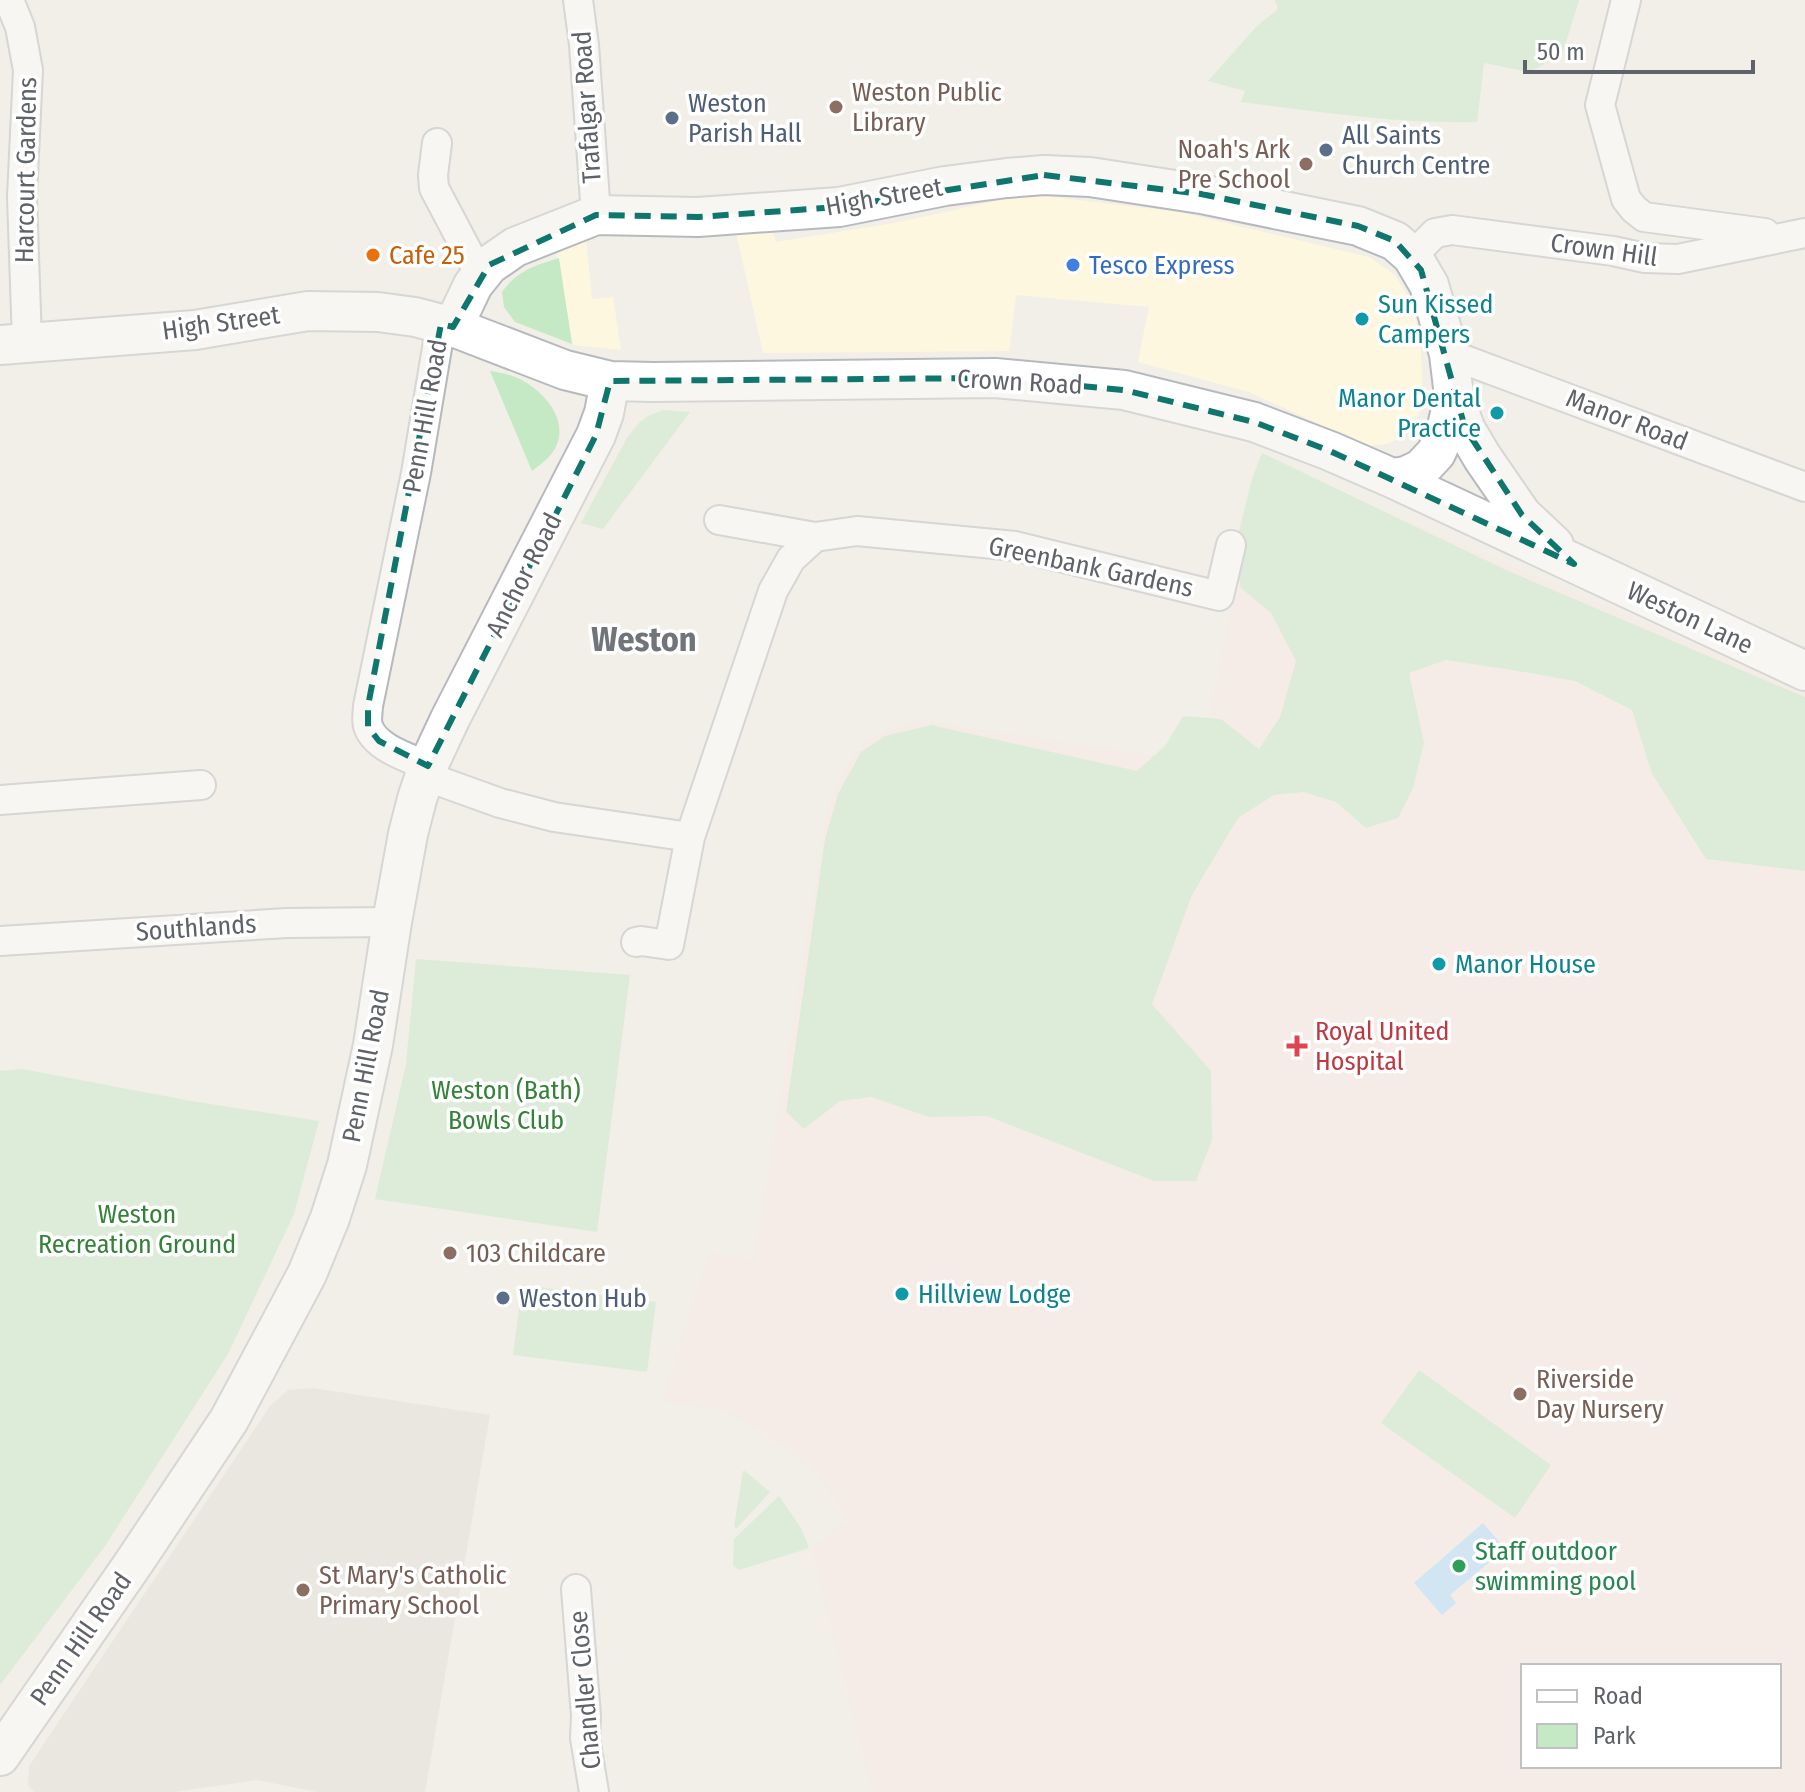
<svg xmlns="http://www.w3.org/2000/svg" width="1805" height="1792" viewBox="0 0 1805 1792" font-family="'Fira Sans Condensed',sans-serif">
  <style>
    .commercial { fill: #fef7e0 }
    .education { fill: #e1ded6 }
    .medical { fill: #fce8e6; fill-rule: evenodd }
    .green { fill: #c5e8c5 }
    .water { fill: #aadaff }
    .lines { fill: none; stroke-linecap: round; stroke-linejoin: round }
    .street-casing { stroke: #b5b8bc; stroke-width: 32 }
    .secondary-casing { stroke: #b6babf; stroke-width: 42 }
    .street { stroke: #fff; stroke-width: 28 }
    .secondary { stroke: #fff; stroke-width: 38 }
    .marked { fill: none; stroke: #0f766e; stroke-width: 6; stroke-dasharray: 16 10; stroke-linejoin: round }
    .education-dot { fill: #8d6e63; stroke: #fff; stroke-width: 3 }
    .service-dot { fill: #5c6f8a; stroke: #fff; stroke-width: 3 }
    .food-dot { fill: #e8710a; stroke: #fff; stroke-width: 3 }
    .shop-dot { fill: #3f7fe0; stroke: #fff; stroke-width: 3 }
    .culture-dot { fill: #0f9aa8; stroke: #fff; stroke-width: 3 }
    .health-dot { fill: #e0444e; stroke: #fff; stroke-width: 3 }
    .leisure-dot { fill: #2e9e5b; stroke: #fff; stroke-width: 3 }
    .labels { text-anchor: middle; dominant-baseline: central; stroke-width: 7; stroke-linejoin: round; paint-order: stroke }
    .education-label { font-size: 26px; fill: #785e54; stroke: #fff; text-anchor: start }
    .service-label { font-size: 26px; fill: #4e5e75; stroke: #fff; text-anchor: start }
    .street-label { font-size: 26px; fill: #5f6368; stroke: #fff }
    .food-label { font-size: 26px; fill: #c56008; stroke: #fff; text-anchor: start }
    .shop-label { font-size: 26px; fill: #366cbe; stroke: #fff; text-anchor: start }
    .culture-label { font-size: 26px; fill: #0d838f; stroke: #fff; text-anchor: start }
    .health-label { font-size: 26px; fill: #be3a42; stroke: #fff; text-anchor: start }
    .park-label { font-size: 26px; fill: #348238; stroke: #fff }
    .leisure-label { font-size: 26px; fill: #27864d; stroke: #fff; text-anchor: start }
    .district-label { font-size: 34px; font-weight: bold; fill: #70757a; stroke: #fff }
  </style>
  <rect width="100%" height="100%" fill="#f1efe8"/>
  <path class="commercial" d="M1027 194 1179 212 1369 257 1395 275 1410 300 1416 317 1421 352 1423 401 1418 417 1405 435 1387 444 1368 446 1249 392 1138 362 1149 307 1016 295 1009 351 763 353 736 232 771 227 776 242 900 222Z
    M586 239 592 299 613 297 621 350 573 345 556 250Z"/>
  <path class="education" d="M313 1388 490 1415 425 1792H317L257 1780 174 1792H34L28 1785 29 1766 270 1406 288 1390Z"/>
  <path class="medical" d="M1256 488 1344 494 1805 692V1792H875L869 1781 812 1548 847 1521 820 1476 792 1451 726 1411 662 1401 710 1252 754 1260 829 804 843 770 868 739 919 720 1200 763ZM1523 1666H1779V1766H1523Z"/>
  <path class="green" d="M1275 0H1579L1562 55 1529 72 1484 63 1477 122C1398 124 1320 112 1241 102L1245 91 1208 81 1257 26 1278 9Z
    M559 258 572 344 515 322 504 307 502 292C518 270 534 266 559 258Z
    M490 371C498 372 507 374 515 377 540 387 568 416 557 444 553 456 541 464 532 471Z
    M663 410 690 412 603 529 581 523 627 438 639 423 648 416Z
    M1262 453 1506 570 1805 697V871L1706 859 1652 774 1632 710 1575 681 1512 670 1446 660 1409 673 1424 743 1413 788 1398 818 1366 828 1336 802 1303 792 1274 795 1238 818 1192 895 1152 1004 1211 1071 1212 1140 1196 1181H1154L987 1116 929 1117 871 1097 840 1101 804 1129 786 1112 825 839 838 794 861 752 885 736 931 725 1137 771 1166 745 1183 716 1221 719 1259 749 1280 717 1296 661 1271 613 1241 588 1233 555 1252 479Z
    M416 959 630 975 597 1232 375 1199 406 1064Z
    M22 1069 191 1101 319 1121 294 1214 228 1354 105 1546 0 1685V1071Z
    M522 1285 656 1302 647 1372 513 1355Z
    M1419 1370 1551 1465 1515 1518 1381 1423Z
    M743 1471H745L770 1492 737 1528 734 1527Z
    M779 1496 801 1528 809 1548 739 1570 733 1565 734 1539Z"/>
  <path class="water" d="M1483 1523 1505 1549 1450 1595 1456 1603 1442 1615 1414 1583Z"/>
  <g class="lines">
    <g class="street-casing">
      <path id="street" d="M9 0 20 27 28 70 22 197 27 342
        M578 0 584 45 596 215
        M1626 0 1600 105 1626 199 1634 209 1644 217 1765 233
        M437 143 433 175 434 188 480 275
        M1412 256 1435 233 1452 230 1613 251 1645 258 1678 259 1805 233
        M1449 354 1805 487
        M719 520 815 537
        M428 766C409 758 375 748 368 726 366 720 368 711 368 706L416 473 441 324
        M425 776 500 803 554 817 690 837 773 591 791 559 815 537 857 531 1015 546 1219 596 1231 545
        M0 800 201 785
        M0 941 287 923 392 922
        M636 942 641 941 669 945 690 837
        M576 1589 586 1716 585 1738 594 1792"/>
    </g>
    <g class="secondary-casing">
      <path id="secondary" d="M453 327 473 285 489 265 515 247 596 215 698 217 839 207 945 186 1007 178 1044 175 1090 177 1201 194 1358 226 1395 241 1412 256 1429 285 1449 354 1454 396 1446 431 1436 453 1421 469 1406 476 1392 478
        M0 345 195 330 308 311 378 312 415 317 453 327 565 370 610 381 653 382 995 378 1124 390 1254 422 1330 451 1392 478 1805 671
        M1454 396 1465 428 1482 457 1522 515 1554 545
        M0 1756 135 1561 229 1420 307 1274 330 1218 347 1165 373 1045 392 922 408 834 417 799 428 766 450 719 596 435 604 413 610 381"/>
    </g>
    <use href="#street" class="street"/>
    <use href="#secondary" class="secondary"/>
  </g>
  <path d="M0 0H1805V1792H0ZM1044 175 1201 194 1358 226 1395 241 1421 270 1465 428 1522 515 1574 564 1330 451 1254 422 1124 390 995 378 610 381 596 435 428 766 379 741 368 727V706L441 324 453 327 489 265 596 215 698 217 839 207Z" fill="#f1efe8" fill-opacity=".55" fill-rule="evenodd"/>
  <path class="marked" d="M1044 175 1201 194 1358 226 1395 241 1421 270 1465 428 1522 515 1574 564 1330 451 1254 422 1124 390 995 378 610 381 596 435 428 766 379 741 368 727V706L441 324 453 327 489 265 596 215 698 217 839 207Z"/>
  <g class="education-dot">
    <circle cx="836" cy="107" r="8"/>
    <circle cx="1306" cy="164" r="8"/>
    <circle cx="450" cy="1253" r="8"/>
    <circle cx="1520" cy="1394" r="8"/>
    <circle cx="303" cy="1590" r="8"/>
  </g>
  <g class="service-dot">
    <circle cx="672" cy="118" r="8"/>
    <circle cx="1326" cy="150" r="8"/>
    <circle cx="503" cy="1298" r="8"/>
  </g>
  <circle class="food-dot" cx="373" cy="255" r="8"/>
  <circle class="shop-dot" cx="1073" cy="265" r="8"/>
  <g class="culture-dot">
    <circle cx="1362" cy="319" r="8"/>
    <circle cx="1497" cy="413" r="8"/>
    <circle cx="1439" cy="964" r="8"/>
    <circle cx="902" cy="1294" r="8"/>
  </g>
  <path class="health-dot" d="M1293 1034h8v8h8v8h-8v8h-8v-8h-8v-8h8z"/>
  <circle class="leisure-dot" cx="1459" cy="1566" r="8"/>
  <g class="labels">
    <g class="education-label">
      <text x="852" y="92">Weston Public<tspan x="852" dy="30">Library</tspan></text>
      <text x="1290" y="149" text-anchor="end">Noah's Ark<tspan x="1290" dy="30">Pre School</tspan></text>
      <text x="466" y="1253">103 Childcare</text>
      <text x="1536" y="1379">Riverside<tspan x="1536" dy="30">Day Nursery</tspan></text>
      <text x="319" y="1575">St Mary's Catholic<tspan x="319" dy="30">Primary School</tspan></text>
    </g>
    <g class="service-label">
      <text x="688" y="103">Weston<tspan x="688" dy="30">Parish Hall</tspan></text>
      <text x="1342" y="135">All Saints<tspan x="1342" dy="30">Church Centre</tspan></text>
      <text x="519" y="1298">Weston Hub</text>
    </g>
    <g class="street-label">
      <text transform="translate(587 107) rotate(-94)">Trafalgar Road</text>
      <text transform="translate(26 170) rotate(-89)">Harcourt Gardens</text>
      <text transform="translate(884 197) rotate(-10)">High Street</text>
      <text transform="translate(1604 250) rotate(8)">Crown Hill</text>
      <text transform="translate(221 323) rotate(-8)">High Street</text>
      <text transform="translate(1020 382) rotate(3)">Crown Road</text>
      <text transform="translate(425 416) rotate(-80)">Penn Hill Road</text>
      <text transform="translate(1627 420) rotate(21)">Manor Road</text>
      <text transform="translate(1091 567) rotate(12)">Greenbank Gardens</text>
      <text transform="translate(524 575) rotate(-63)">Anchor Road</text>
      <text transform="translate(1690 618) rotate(25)">Weston Lane</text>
      <text transform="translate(196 928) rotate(-4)">Southlands</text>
      <text transform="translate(366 1066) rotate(-79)">Penn Hill Road</text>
      <text transform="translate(81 1639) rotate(-55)">Penn Hill Road</text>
      <text transform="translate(585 1690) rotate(-95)">Chandler Close</text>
    </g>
    <g class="food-label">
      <text x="389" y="255">Cafe 25</text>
    </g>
    <g class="shop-label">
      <text x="1089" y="265">Tesco Express</text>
    </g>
    <g class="culture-label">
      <text x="1378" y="304">Sun Kissed<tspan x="1378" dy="30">Campers</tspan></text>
      <text x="1481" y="398" text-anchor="end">Manor Dental<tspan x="1481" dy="30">Practice</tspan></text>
      <text x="1455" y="964">Manor House</text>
      <text x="918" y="1294">Hillview Lodge</text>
    </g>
    <g class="health-label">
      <text x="1315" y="1031">Royal United<tspan x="1315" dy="30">Hospital</tspan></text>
    </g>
    <g class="park-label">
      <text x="506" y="1090">Weston (Bath)<tspan x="506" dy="30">Bowls Club</tspan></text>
      <text x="137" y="1214">Weston<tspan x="137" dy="30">Recreation Ground</tspan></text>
    </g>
    <g class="leisure-label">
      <text x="1475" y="1551">Staff outdoor<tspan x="1475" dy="30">swimming pool</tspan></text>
    </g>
    <g class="district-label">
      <text x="644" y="639">Weston</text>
    </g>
  </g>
  <rect x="1521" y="1664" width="260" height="104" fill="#ffffff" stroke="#bfc1c3" stroke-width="2"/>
  <rect x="1537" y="1690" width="40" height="12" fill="#ffffff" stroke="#bfc1c3" stroke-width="2"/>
  <text x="1593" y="1704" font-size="24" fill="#5f6368">Road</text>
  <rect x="1537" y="1724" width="40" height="24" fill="#c5e8c5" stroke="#bfc1c3" stroke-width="2"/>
  <text x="1593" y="1744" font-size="24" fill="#5f6368">Park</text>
  <path d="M1525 60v12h228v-12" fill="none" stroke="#5f6368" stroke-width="4"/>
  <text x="1537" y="60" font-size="24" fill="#5f6368" stroke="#ffffff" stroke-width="6" paint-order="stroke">50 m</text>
</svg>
